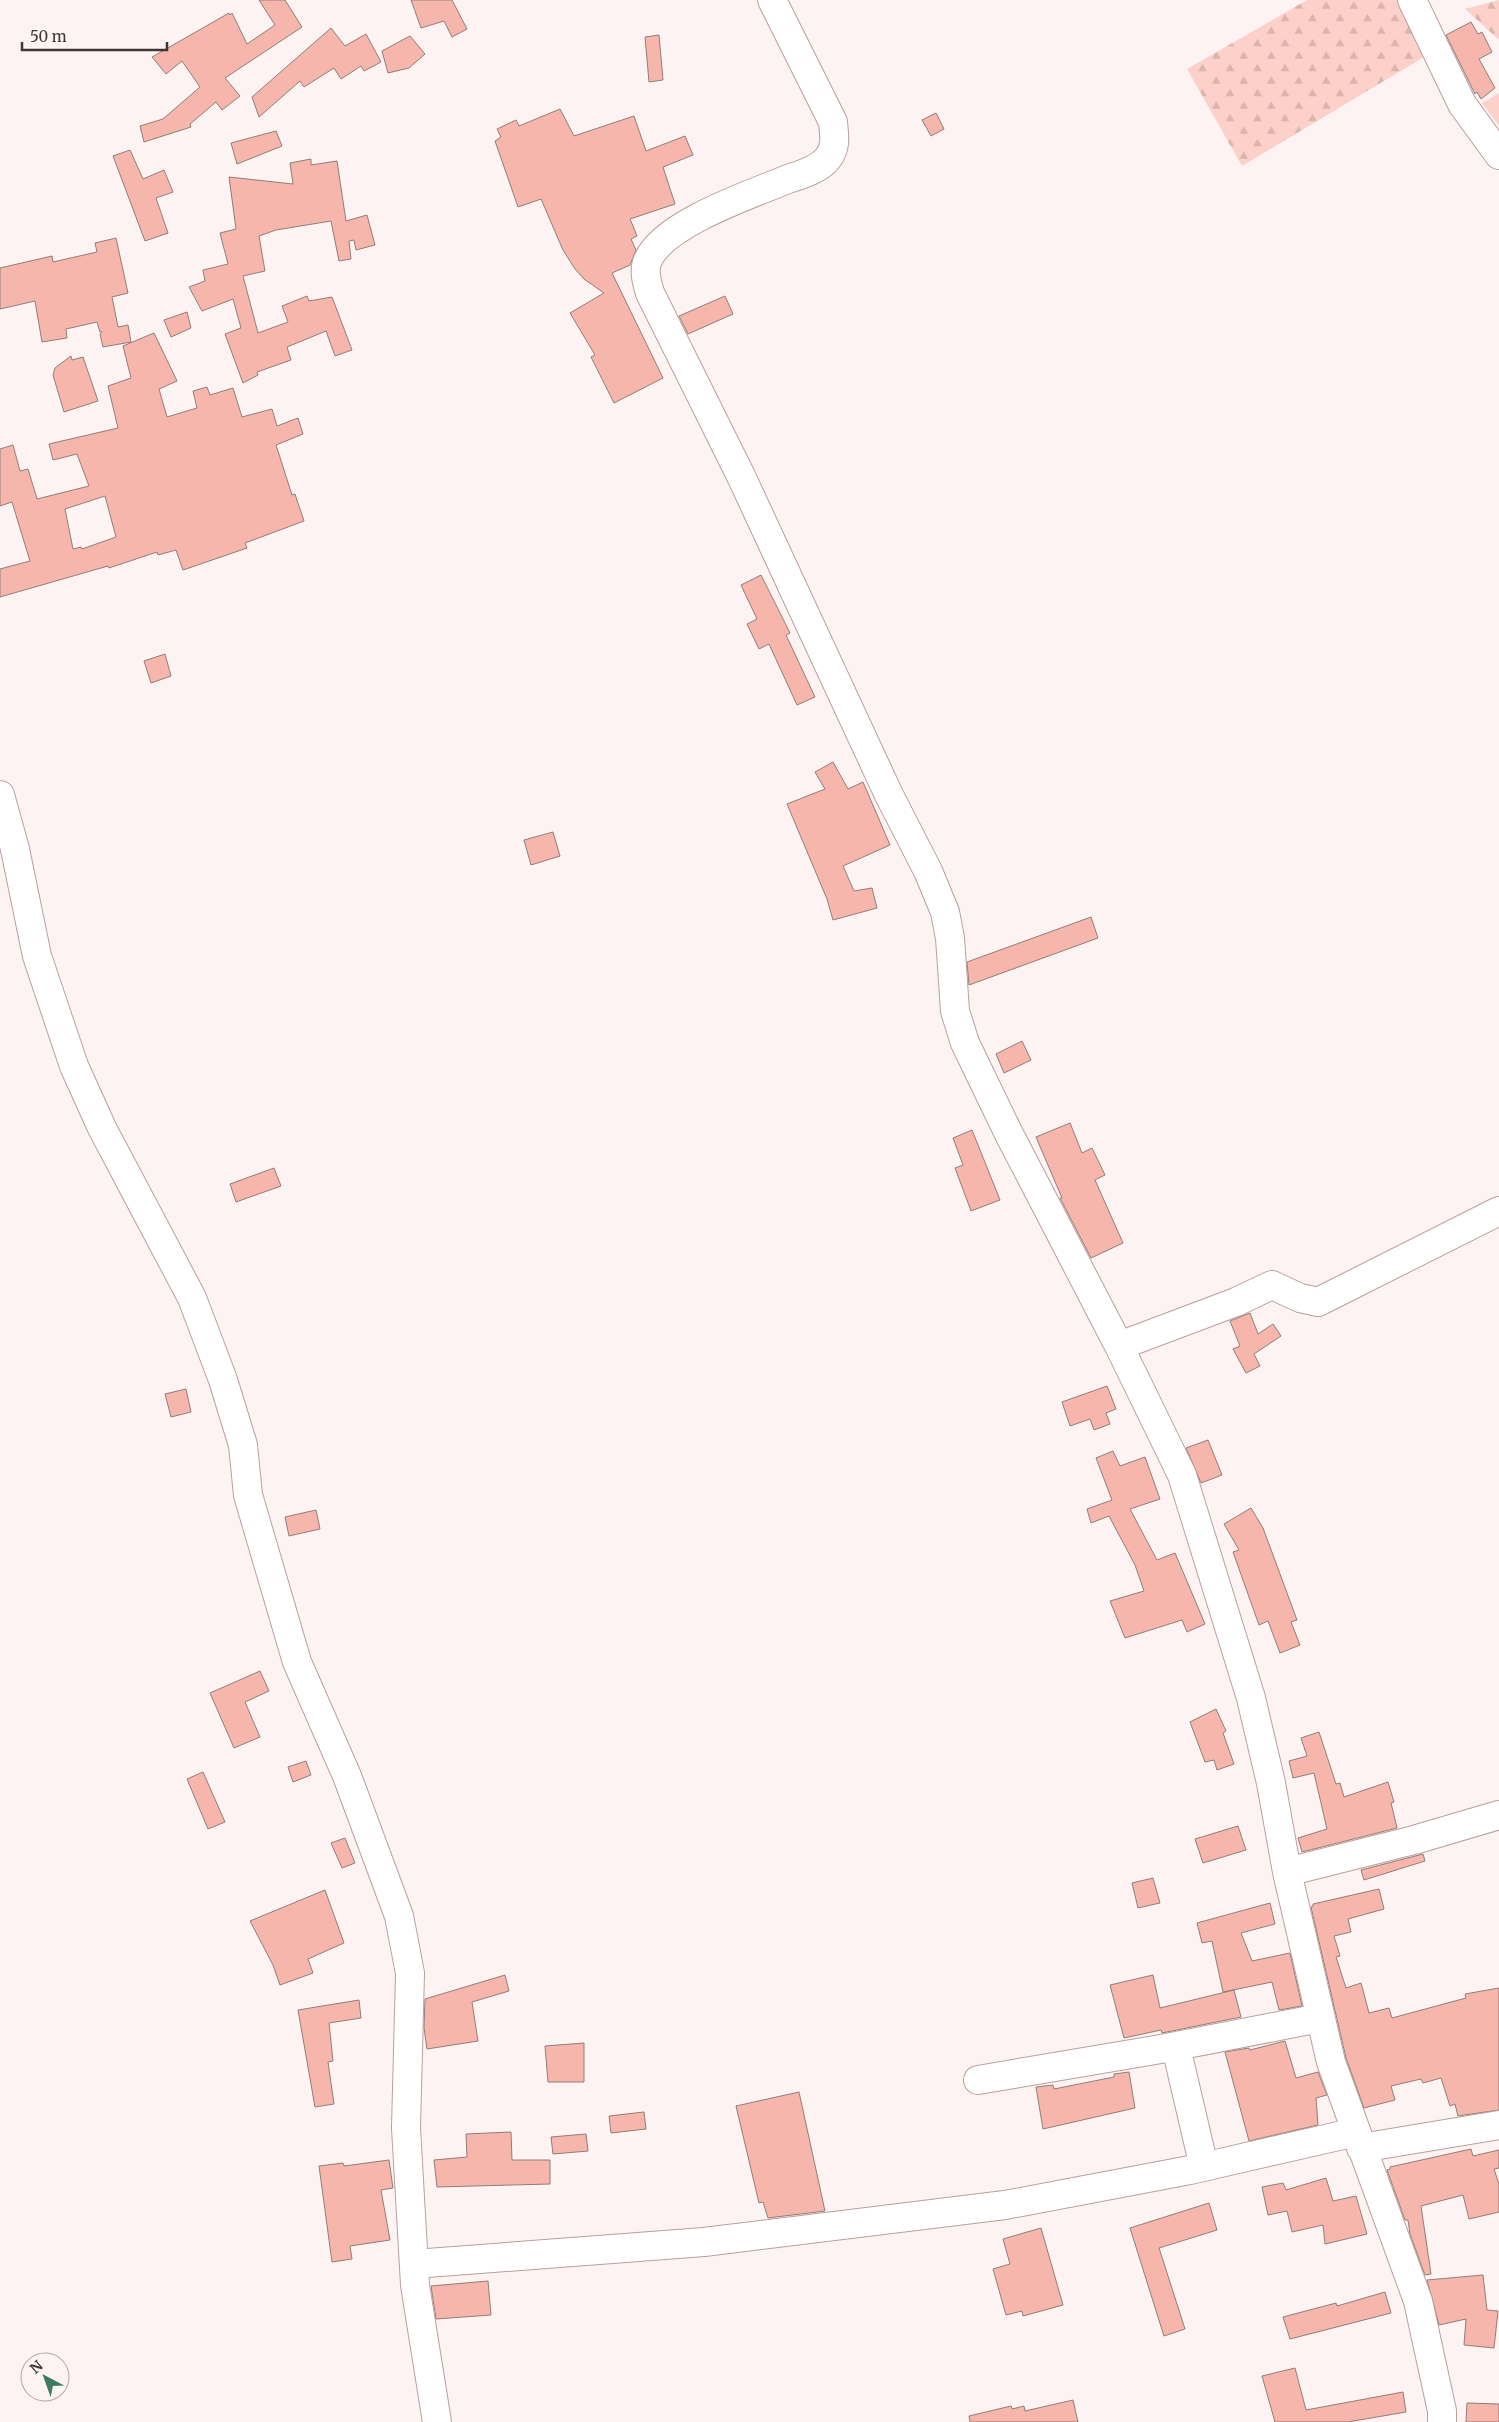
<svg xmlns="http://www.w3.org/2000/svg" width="1499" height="2422" viewBox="0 0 1499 2422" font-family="Merriweather,serif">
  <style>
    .green { fill: #fdd1c9 }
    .forest { fill: url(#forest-firs) }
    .building { fill: #f7b6ab; stroke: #917d79; fill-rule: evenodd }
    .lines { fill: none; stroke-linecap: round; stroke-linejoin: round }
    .minor-casing { stroke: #b7a19d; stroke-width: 30 }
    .minor { stroke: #fff; stroke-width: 28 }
  </style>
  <defs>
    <pattern id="forest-firs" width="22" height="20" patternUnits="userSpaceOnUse" patternTransform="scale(1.25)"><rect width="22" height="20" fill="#fdd1c9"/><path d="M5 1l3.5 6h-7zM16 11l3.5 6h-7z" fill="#dab4ad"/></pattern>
  </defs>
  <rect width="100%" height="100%" fill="#fdf3f2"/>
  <path class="green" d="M1499 93V126L1482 103Z"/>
  <path class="forest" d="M1307 0H1400L1429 54 1242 166 1187 69Z
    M1499 0V40L1465 9Z"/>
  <path class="building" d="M259 0H285L302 27 225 78 240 96 222 110 216 102 190 124 191 127 144 142 140 126 163 119 200 87 182 61 166 74 152 57 229 13 230 15 232 13 247 44 275 25Z
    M411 0H452L467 29 452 37 444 21 421 28Z
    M1471 22 1478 34 1482 32 1492 52 1479 59 1495 88 1481 99 1477 92 1475 94 1446 35Z
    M331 28 345 46 366 34 381 62 364 71 361 66 341 79 334 68 304 87 300 81 259 117 252 97Z
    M659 35 663 80 649 82 645 37Z
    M410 36 425 54 409 68 388 73 382 51Z
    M560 109 574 136 634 116 646 151 685 136 693 155 663 167 675 204 630 219 637 236 631 239 636 250 630 265 612 273 663 378 614 403 591 357 595 355 570 313 604 293 584 279 575 269 563 250 541 199 518 207 495 141 501 137 497 129 516 120 519 126Z
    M936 113 944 129 931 136 922 120Z
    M276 131 282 146 237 164 231 143Z
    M130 150 143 179 164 170 173 192 156 198 168 233 145 241 113 156Z
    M311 159V165L337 161 346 221 367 215 375 245 356 250 354 240 349 241 351 259 339 261 331 221 276 230 259 236 265 271 243 276 258 333 288 322 282 306 307 296 309 301 332 297 352 350 335 356 326 331 287 347 291 360 257 372 258 375 243 383 225 334 241 328 233 299 202 311 189 287 205 281 203 270 228 264 220 233 236 229 229 177 293 184 290 163Z
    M116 238 128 293 112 297 118 327 128 325 131 342 103 347 100 334 102 332H100L97 322 66 329 67 338 42 342 35 301 0 309V268L52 256 53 262 97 252 95 243Z
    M725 296 733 314 688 334 679 316Z
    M187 312 191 328 171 337 164 320Z
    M154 333 177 381 159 389 167 417 197 408 193 391 207 387 210 395 233 388 242 417 272 409 277 426 298 418 303 434 276 445 292 495 295 494 304 521 245 543 247 548 183 570 176 550 158 555 157 552 109 568 108 566 0 597V569L30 561 12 502 0 506V449L13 445 20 471 28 469 37 499 89 486 77 454 53 460 49 444 118 428 108 386 131 378 123 346ZM105 496 116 537 82 549 81 547 73 549 65 509Z
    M71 356 72 360 83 357 98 401 64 412 53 375 55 368Z
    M761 575 790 633 786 635 815 697 797 705 769 644 759 649 747 624 757 619 741 585Z
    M165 654 171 676 151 683 144 661Z
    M833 762 848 789 863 782 890 845 843 866 854 891 872 888 877 908 833 920 827 899 787 804 825 789 815 772Z
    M553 832 560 856 531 865 524 840Z
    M1091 917 1098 938 969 985 967 962Z
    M1022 1041 1031 1060 1004 1073 996 1054Z
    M1070 1123 1082 1153 1092 1148 1105 1175 1095 1180 1123 1243 1091 1258 1060 1198H1062L1036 1137Z
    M972 1130 1000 1200 971 1211 955 1168 963 1165 953 1138Z
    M274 1168 281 1186 236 1202 230 1184Z
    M1250 1313 1258 1334 1273 1324 1281 1336 1254 1354 1260 1366 1246 1373 1233 1349 1240 1346 1230 1321Z
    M1107 1386 1116 1409 1106 1413 1110 1424 1094 1430 1090 1419 1070 1426 1062 1402Z
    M186 1389 191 1412 171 1417 165 1394Z
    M1208 1440 1222 1475 1201 1483 1186 1448Z
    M1113 1451 1120 1466 1145 1457 1160 1499 1130 1509 1157 1560 1175 1553 1205 1624 1187 1632 1182 1620 1125 1638 1110 1601 1144 1591 1135 1565 1109 1516 1091 1523 1087 1509 1112 1500 1096 1458Z
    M1251 1508 1263 1528 1297 1620 1291 1622 1300 1645 1280 1653 1268 1621 1259 1625 1233 1552 1239 1550 1224 1524Z
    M316 1510 320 1529 289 1536 285 1517Z
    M260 1671 269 1691 245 1702 260 1737 234 1748 210 1693Z
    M1216 1709 1226 1731 1223 1733 1234 1764 1217 1770 1214 1760 1205 1762 1190 1722Z
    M1319 1732 1336 1784 1340 1783 1344 1797 1388 1782 1394 1802 1391 1803 1397 1828 1302 1852 1298 1838 1327 1829 1314 1773 1293 1778 1289 1761 1307 1756 1301 1738Z
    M306 1761 311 1775 293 1782 288 1767Z
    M203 1772 225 1822 208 1829 187 1779Z
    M1238 1826 1246 1850 1203 1863 1195 1839Z
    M345 1838 355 1863 342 1868 331 1843Z
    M1423 1854 1425 1861 1364 1880 1361 1870Z
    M1153 1878 1160 1903 1138 1908 1132 1883Z
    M1379 1889 1384 1909 1348 1919 1351 1932 1334 1936 1340 1956 1336 1957 1346 1988 1361 1983 1369 2013 1389 2008 1392 2018 1466 1998 1465 1994 1499 1988V2110L1458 2116 1455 2104 1450 2106 1441 2078 1423 2083 1421 2079 1391 2086 1395 2100 1364 2108 1346 2058 1311 1907 1313 1906V1904Z
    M325 1890 344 1943 308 1959 313 1973 280 1985 273 1965 250 1921Z
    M1270 1903 1275 1924 1241 1933 1252 1961 1290 1953 1302 2006 1279 2010 1272 1982 1223 1992 1212 1941 1202 1943 1197 1923Z
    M505 1975 509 1991 472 2002 478 2041 427 2049 424 2028 425 1999Z
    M1153 1975 1160 2008 1234 1990 1241 2017 1162 2033 1161 2030 1124 2038 1110 1985Z
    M359 2000 361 2018 329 2023 333 2061 328 2062 334 2104 315 2107 298 2010Z
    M1285 2041 1296 2078 1318 2072 1327 2095 1316 2098 1318 2125 1249 2141 1225 2052 1249 2048 1250 2050Z
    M584 2043V2082H548L545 2046Z
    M1129 2072 1135 2108 1043 2129 1036 2087 1053 2085 1054 2089 1114 2077V2074Z
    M799 2092 825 2211 768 2218 763 2202 759 2203 736 2106Z
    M644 2112 646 2129 611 2133 609 2116Z
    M511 2132 512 2160H550V2184L437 2187 434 2160 467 2157 466 2134Z
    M586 2134 588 2151 553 2154 551 2137Z
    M1471 2149 1473 2156 1499 2150V2168L1494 2169 1499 2184V2212L1469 2219 1463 2195 1421 2206 1431 2274 1425 2275 1410 2234 1408 2220H1405L1387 2170 1390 2169V2167Z
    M389 2160 393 2188 381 2190 390 2240 350 2246 352 2259 332 2262 319 2166 343 2163 344 2166Z
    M1326 2178 1333 2201 1356 2196 1367 2234 1325 2244 1323 2225 1292 2232 1287 2211 1268 2215 1262 2187 1283 2183 1286 2190Z
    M1209 2203 1217 2230 1159 2248 1185 2329 1164 2336 1130 2228Z
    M1041 2228 1063 2305 1023 2316 1022 2311 1006 2315 993 2269 1010 2264 1003 2239Z
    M1483 2275 1487 2310 1498 2311 1494 2348 1464 2345 1466 2319 1439 2325 1427 2280Z
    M488 2281 491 2315 436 2319 431 2286Z
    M1385 2292 1391 2313 1290 2339 1283 2317 1336 2303 1337 2306Z
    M1295 2368 1306 2410 1403 2392 1406 2412 1348 2422H1275L1262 2376Z
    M1073 2400 1078 2422H970L969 2416 1011 2406 1012 2409 1024 2406 1025 2411Z
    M1467 2403 1499 2404V2422H1466Z"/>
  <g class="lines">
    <g class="minor-casing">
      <path id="minor" d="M772 0 833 122C834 135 837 146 828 158 820 169 801 175 788 179 752 194 664 223 648 260 643 270 647 283 650 293L741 476 889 795 928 871 945 912 950 938 955 1011 965 1043 1008 1132 1119 1346 1182 1475 1251 1698 1271 1783 1287 1872 1331 2062 1418 2301 1442 2411V2422
        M1412 0 1462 104 1499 155
        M0 795 15 849 37 956 74 1066 102 1128 192 1298 223 1380 243 1445 248 1495 297 1662 347 1776 399 1916 410 1973 406 2128 415 2285 437 2422
        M1119 1346 1236 1302 1272 1285 1300 1298 1318 1302 1499 1211
        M1287 1872 1414 1840 1499 1815
        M1176 2047 1204 2167
        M978 2080 1161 2049 1320 2018
        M1361 2148 1499 2125
        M414 2264 704 2242 1005 2205 1190 2170 1356 2132"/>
    </g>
    <use href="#minor" class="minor"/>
  </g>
  <g transform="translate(45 2377) rotate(319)"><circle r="24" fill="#fdf3f2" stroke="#b1a7a6"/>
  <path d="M0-4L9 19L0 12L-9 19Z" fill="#3e7b66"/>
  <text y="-8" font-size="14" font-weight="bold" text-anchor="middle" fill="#403635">N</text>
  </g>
  <path d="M22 42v8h145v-8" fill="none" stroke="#403635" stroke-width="2.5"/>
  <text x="30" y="42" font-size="15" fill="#403635" stroke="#fdf3f2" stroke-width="4" paint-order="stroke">50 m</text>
</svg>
